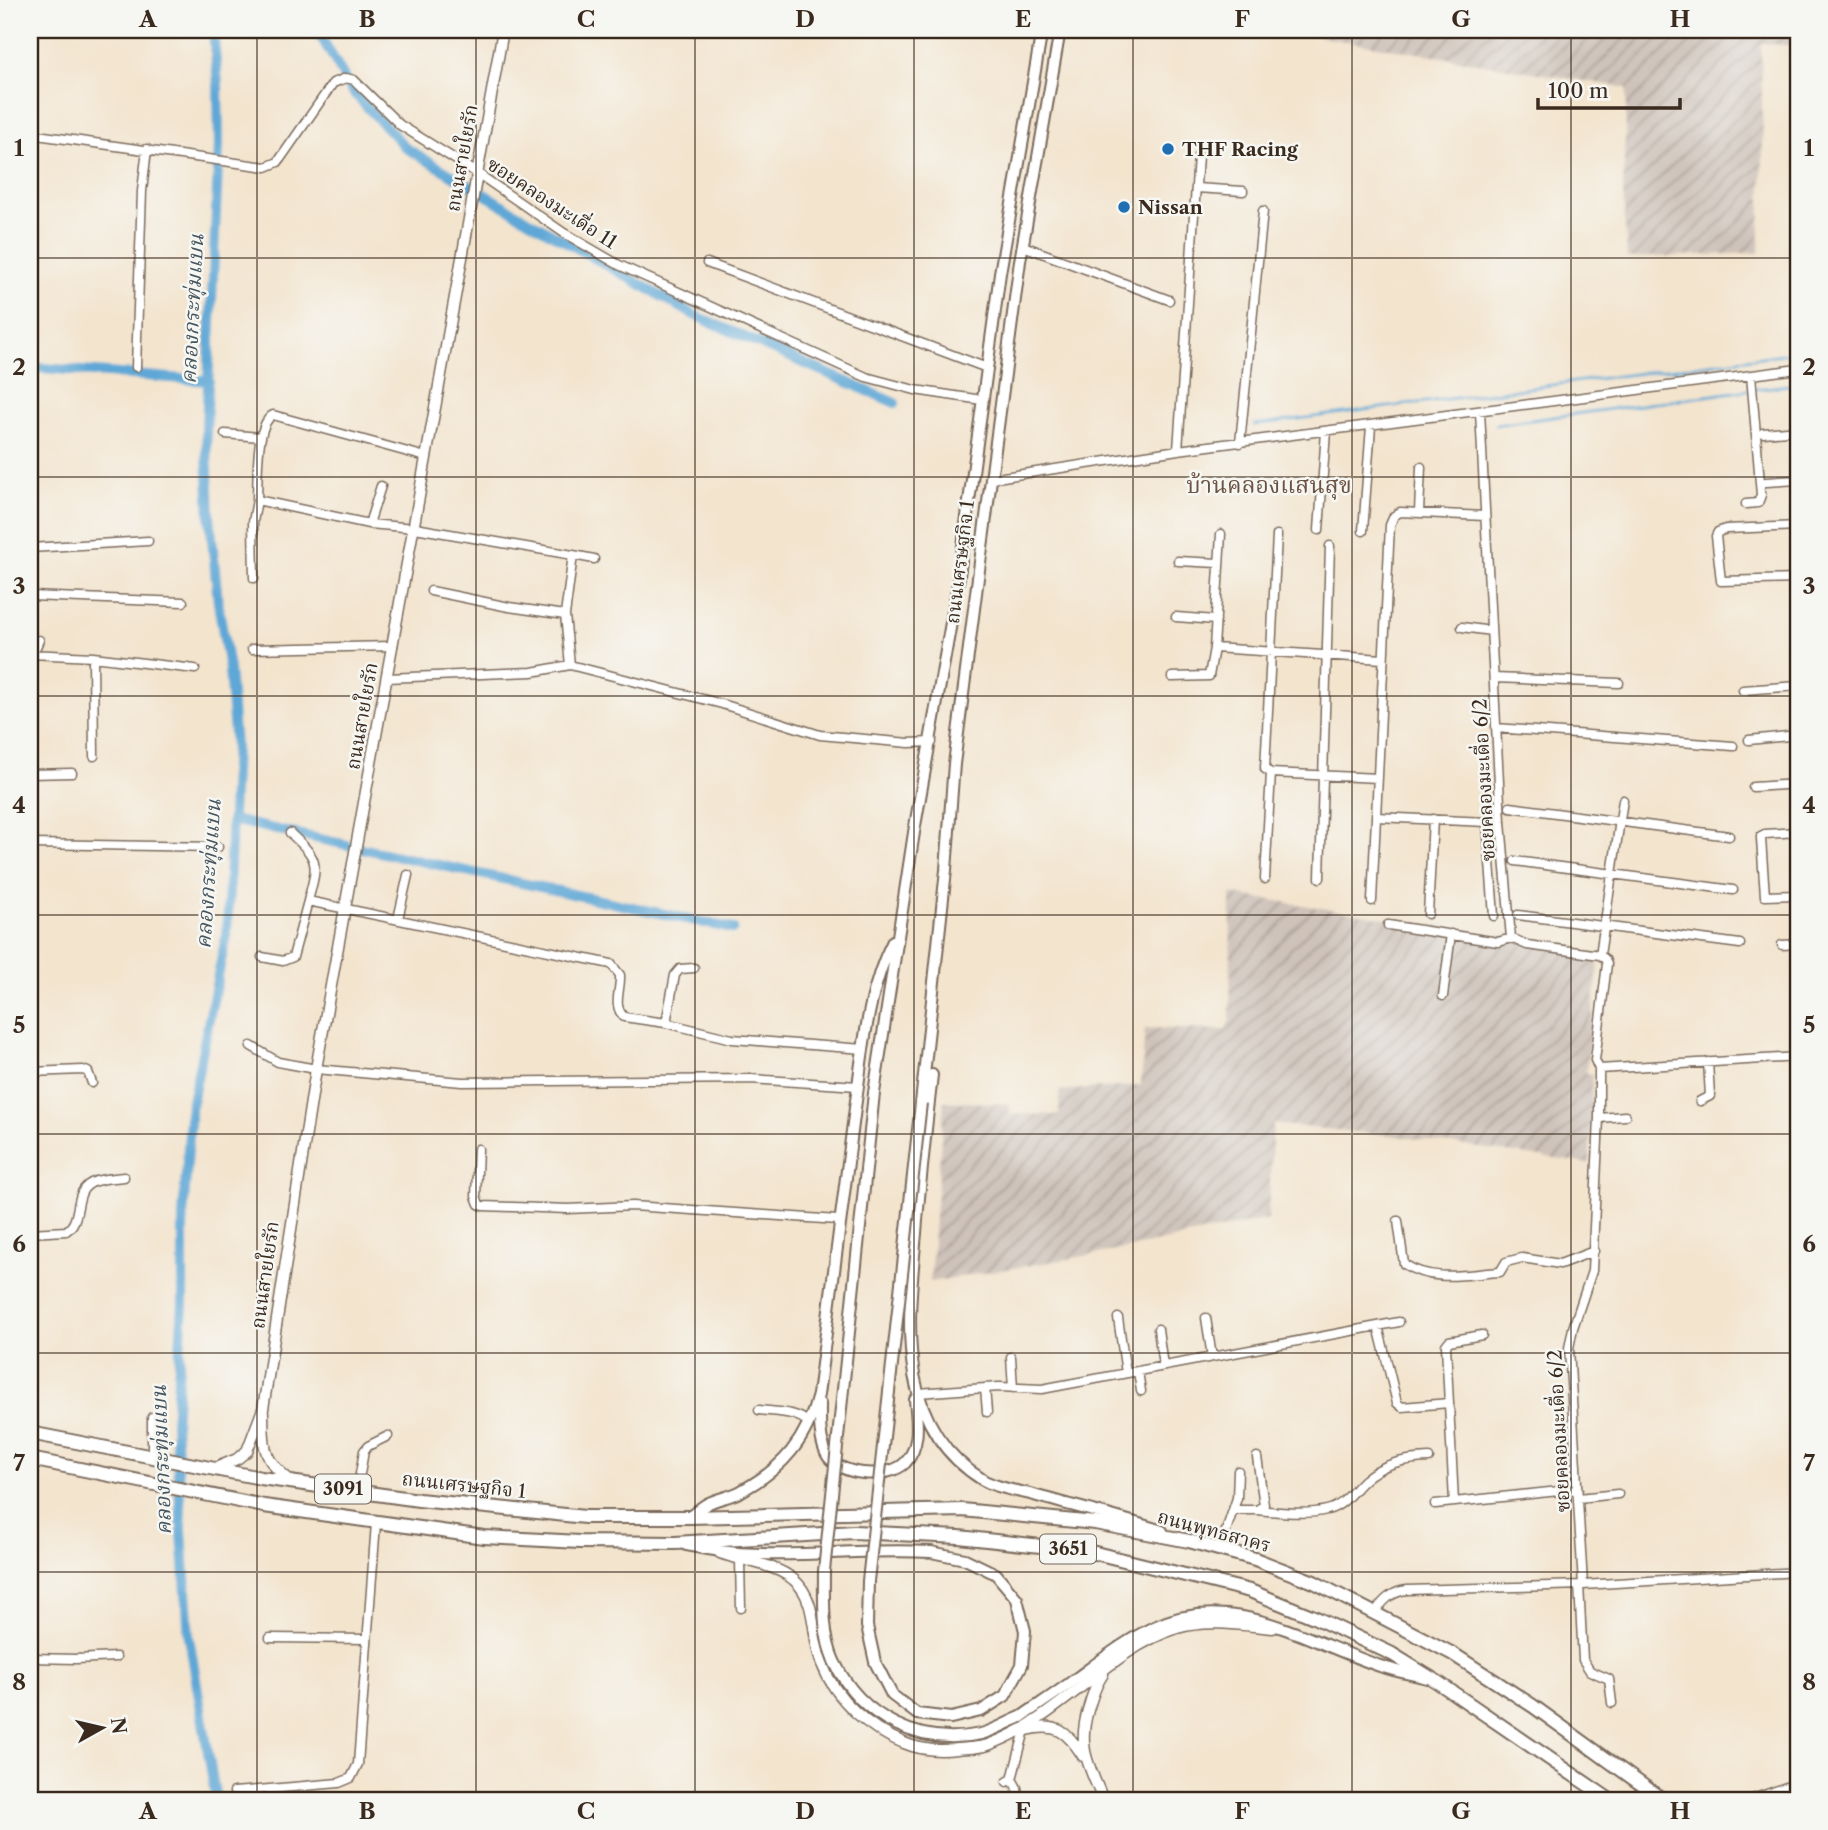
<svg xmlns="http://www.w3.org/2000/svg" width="1828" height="1830" viewBox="0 0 1828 1830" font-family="'Libre Caslon Text','Noto Serif Thai',serif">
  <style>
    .industrial { fill: url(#industrial-furrows) }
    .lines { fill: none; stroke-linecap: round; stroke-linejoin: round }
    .stream { stroke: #5ea7d6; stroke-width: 2.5 }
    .canal { stroke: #5ea7d6; stroke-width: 10 }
    .minor-casing { stroke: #7b6b5c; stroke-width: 11 }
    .tertiary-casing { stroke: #7b6b5c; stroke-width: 13 }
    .secondary-casing { stroke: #7b6b5c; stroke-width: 14 }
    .primary-casing { stroke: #7b6b5c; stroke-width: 16 }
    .minor { stroke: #fff; stroke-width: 8 }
    .tertiary { stroke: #fff; stroke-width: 10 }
    .secondary { stroke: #fff; stroke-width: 10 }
    .primary { stroke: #fff; stroke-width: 12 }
    .secondary-bridge-casing { stroke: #7b6b5c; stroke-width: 14; stroke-linecap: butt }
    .secondary-bridge { stroke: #fff; stroke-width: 10 }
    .grid { fill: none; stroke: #3b2a1e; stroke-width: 2; stroke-opacity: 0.55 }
    .poi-dot { fill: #1f6fb2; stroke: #f6f6f2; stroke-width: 2.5 }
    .labels { text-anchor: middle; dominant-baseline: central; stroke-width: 5; stroke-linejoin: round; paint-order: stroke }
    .shield { fill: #f6f6f2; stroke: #73675e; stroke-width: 2 }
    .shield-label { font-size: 18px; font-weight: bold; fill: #3b2a1e }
    .poi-label { font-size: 19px; font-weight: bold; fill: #3b2a1e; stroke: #f6f6f2; text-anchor: start }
    .street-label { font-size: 19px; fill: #3b2a1e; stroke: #f6f6f2 }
    .water-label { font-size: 21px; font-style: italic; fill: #47565e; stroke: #f6f6f2 }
    .quarter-label { font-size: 23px; fill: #6c5242; stroke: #f6f6f2 }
    .neatline { fill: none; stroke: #3b2a1e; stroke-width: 2.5 }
    .grid-label { font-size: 23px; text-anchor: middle; font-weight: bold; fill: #3b2a1e }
  </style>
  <defs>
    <pattern id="industrial-furrows" width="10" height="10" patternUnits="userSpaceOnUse" patternTransform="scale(1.75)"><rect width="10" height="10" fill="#cec2b9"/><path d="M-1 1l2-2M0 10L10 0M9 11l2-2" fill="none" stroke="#a89e96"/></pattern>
  </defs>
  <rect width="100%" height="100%" fill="#f6f6f2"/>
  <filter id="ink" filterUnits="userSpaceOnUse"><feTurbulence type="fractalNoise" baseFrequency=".0143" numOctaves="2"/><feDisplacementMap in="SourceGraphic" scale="14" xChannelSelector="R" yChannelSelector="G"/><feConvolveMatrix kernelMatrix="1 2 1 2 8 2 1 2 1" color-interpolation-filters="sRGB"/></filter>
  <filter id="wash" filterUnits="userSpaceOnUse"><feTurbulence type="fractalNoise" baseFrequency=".00686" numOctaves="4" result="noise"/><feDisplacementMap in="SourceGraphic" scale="28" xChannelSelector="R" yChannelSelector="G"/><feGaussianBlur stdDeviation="1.57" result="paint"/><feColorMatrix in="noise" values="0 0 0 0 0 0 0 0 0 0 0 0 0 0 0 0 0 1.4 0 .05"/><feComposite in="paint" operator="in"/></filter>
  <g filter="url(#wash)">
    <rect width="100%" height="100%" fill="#f3e4ce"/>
    <path class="industrial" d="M1280 30H1798V46L1761 43 1763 151 1759 253 1627 258 1623 191 1627 88Z
      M1231 894 1502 936 1599 960 1586 1073 1592 1074 1590 1164 1397 1136 1273 1124 1268 1219 1120 1250 930 1282 944 1101 1009 1104 1010 1114 1059 1115 1060 1091 1141 1085 1145 1028 1225 1030 1230 1020Z"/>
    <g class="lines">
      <path class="stream" d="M1755 389 1798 384
        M1254 425 1798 352
        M1495 425 1749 390"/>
      <path class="canal" d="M213 30 218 84 219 145 206 431 210 516 218 602 229 669 235 746 227 932 191 1107 183 1216V1305L175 1425 189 1637 216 1800
        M317 30 353 92 406 148 540 227 694 315 895 403
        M30 367 209 381
        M232 820 733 929
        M1779 1800 1798 1794"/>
    </g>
  </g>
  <g filter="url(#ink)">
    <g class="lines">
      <g class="minor-casing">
        <path id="minor" d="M30 134 266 167 278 162 333 83 346 78 354 80 400 125 477 173 564 233 619 265 866 377 915 390 982 400
          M1196 188 1243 191
          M1023 246 1169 300
          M707 263 987 368
          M136 367 142 191 147 149
          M1480 411 1501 822 1511 938 1527 945 1600 955 1605 959 1607 964 1595 1060 1599 1069V1118L1592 1271 1573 1328 1569 1348 1583 1585
          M1763 433 1798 430
          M225 434 260 437
          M1240 443 1263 211
          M1178 450 1198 156
          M990 479 1178 450 1798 369
          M1766 482 1798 480
          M257 500C258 481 255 424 273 415L426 457
          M1746 504 1758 503 1761 495 1751 375
          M1419 512 1421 467
          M369 524 381 486
          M1798 526 1726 529 1718 532 1716 536 1721 581 1798 579
          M1319 530 1326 431
          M1363 531 1371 426
          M1221 534 1214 648 1383 659
          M1277 535 1265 769 1271 773 1378 778
          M30 548 148 541
          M1178 561 1218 563
          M254 578 253 522 257 500 369 524 415 528 573 555
          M431 591 509 607 565 615
          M30 596 183 602
          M1176 617 1216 620
          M1462 627 1491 631
          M30 648 36 647 39 640
          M252 649 393 646
          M30 654 93 657 195 669
          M93 657 94 756
          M570 665 565 615 573 555 594 559
          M1172 677 1209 676 1214 648
          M387 678 532 672 570 665 722 704 820 735 909 743 932 742
          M1494 678 1619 683
          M1743 690 1798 686
          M1496 728 1733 746
          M1749 740 1798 735
          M30 774 72 773
          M1753 787 1798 784
          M1510 807 1729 836
          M1376 817 1487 822 1494 916
          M1798 832 1765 834 1761 836V839L1765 896 1798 895
          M290 833C320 860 318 863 308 901
          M30 844 218 847
          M1515 861 1733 890
          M1320 878 1330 546
          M1265 879 1271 773
          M1372 901 1390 525 1394 516 1400 512 1485 516
          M1428 914 1433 819
          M1518 915 1740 944
          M398 919 408 875
          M1388 925 1498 942 1511 938
          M1782 945 1798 944
          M1600 955 1623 800
          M262 957 283 961 293 957 308 901 611 964 620 975C621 991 612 1005 624 1017L666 1023 732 1039 864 1049
          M1443 996 1451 934
          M666 1023 675 975 680 969 694 968
          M251 1046 278 1062 316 1069 462 1082 751 1079 858 1086
          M1599 1069 1798 1057
          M30 1072 83 1070 88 1072 92 1083
          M1700 1101 1710 1096 1708 1062
          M1599 1118 1625 1116
          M478 1149 476 1196 479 1204 483 1206 568 1209 633 1206 838 1220
          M1398 1221 1404 1264C1432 1283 1468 1274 1500 1272L1506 1262 1522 1258 1560 1264 1594 1251
          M30 1233 66 1231C85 1219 70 1189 96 1181 105 1178 115 1178 124 1177
          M1118 1318 1126 1373
          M1206 1318 1212 1357
          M1378 1326 1397 1403 1402 1407 1449 1403
          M1158 1329 1163 1366
          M1011 1357 1013 1388
          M1138 1371 1141 1391
          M985 1388 987 1412
          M918 1393 999 1387 1042 1389 1399 1322
          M759 1410C776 1412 796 1411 809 1423
          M152 1417V1457
          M357 1491 364 1451 368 1446 388 1436
          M1578 1498 1618 1494
          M1454 1502 1446 1345 1449 1341 1482 1335
          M1435 1504 1578 1489
          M1233 1510H1257L1264 1505 1257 1457
          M1257 1510C1278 1512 1307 1515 1327 1510 1344 1506 1352 1491 1364 1480 1383 1463 1405 1459 1429 1458
          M1220 1549 1237 1498 1238 1471
          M740 1560 741 1608
          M1579 1585 1583 1660 1590 1671 1609 1679 1612 1703
          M1375 1612C1384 1600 1391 1592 1407 1590L1583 1585 1798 1572
          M270 1638 367 1639
          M30 1658 76 1659 116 1657
          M1012 1779 1017 1788 1019 1800
          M1007 1782 1012 1779 1025 1730
          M234 1792 339 1783 351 1778 358 1764 376 1523
          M1750 1800 1798 1783"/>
      </g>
      <g class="tertiary-casing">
        <path id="tertiary" d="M263 1413C264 1447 261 1459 291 1481
          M213 1469 237 1459 247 1451 263 1409 316 1069 503 30
          M720 1553C743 1561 776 1564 794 1580 818 1600 811 1638 822 1664 836 1700 869 1729 904 1743 920 1750 940 1751 957 1749 967 1748 979 1748 988 1745 1059 1720 1106 1651 1177 1628 1207 1619 1242 1625 1273 1628
          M1027 1730C1056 1722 1068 1732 1083 1756
          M1103 1800C1089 1765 1077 1748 1088 1710 1092 1697 1095 1685 1103 1674"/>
      </g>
      <g class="secondary-casing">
        <path id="secondary" d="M932 1075C926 1128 920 1180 916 1233 908 1322 894 1425 983 1480 997 1488 1018 1491 1034 1495 1076 1507 1119 1517 1162 1531
          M874 1093 915 826 958 583 1000 273 1042 30
          M921 1103 946 870 954 764 979 570 1020 261 1060 30
          M820 1404C820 1419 819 1438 826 1453 837 1476 887 1480 905 1463 921 1447 917 1420 915 1400
          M690 1517C695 1513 701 1507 707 1504 718 1498 732 1497 743 1490 783 1468 807 1440 818 1395 830 1299 842 1203 855 1108 863 1053 867 991 893 941
          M686 1545C766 1564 850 1547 931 1552
          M1021 1717C1038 1705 1057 1693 1074 1680 1100 1661 1125 1641 1154 1627 1232 1590 1308 1642 1380 1666 1395 1671 1411 1674 1427 1678"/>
      </g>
      <g class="primary-casing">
        <path id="primary" d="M30 1433 261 1478 419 1500 585 1517H690L962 1510 1095 1523 1189 1541 1255 1559 1314 1582 1453 1654 1533 1706 1663 1800
          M30 1459 264 1506 484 1537 580 1542 675 1543 854 1532 959 1537 1087 1551 1250 1591 1314 1617 1392 1654 1436 1681 1610 1800"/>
      </g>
      <use href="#minor" class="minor"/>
      <use href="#tertiary" class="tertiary"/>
      <use href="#secondary" class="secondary"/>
      <use href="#primary" class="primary"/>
      <g class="secondary-bridge-casing">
        <path id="secondary-bridge" d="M874 1093 824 1571C824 1600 822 1634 834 1661 861 1718 920 1747 981 1734 994 1731 1008 1722 1021 1717
          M921 1103 868 1581 867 1626 875 1662 892 1695 917 1714 951 1718 981 1711 1005 1696 1022 1665 1025 1631 1017 1599 996 1574 965 1559 931 1552"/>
      </g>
      <use href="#secondary-bridge" class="secondary-bridge"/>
    </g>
  </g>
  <path class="grid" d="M257 30V1800M476 30V1800M695 30V1800M914 30V1800M1133 30V1800M1352 30V1800M1571 30V1800M30 258H1798M30 477H1798M30 696H1798M30 915H1798M30 1134H1798M30 1353H1798M30 1572H1798"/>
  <g class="poi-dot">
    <circle cx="1168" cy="149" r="7"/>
    <circle cx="1124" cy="207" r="7"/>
  </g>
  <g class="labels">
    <g class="shield">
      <rect x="315" y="1474.5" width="56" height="29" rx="5"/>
      <rect x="1040" y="1534.5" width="56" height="29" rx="5"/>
    </g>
    <g class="shield-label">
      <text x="343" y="1489">3091</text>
      <text x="1068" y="1549">3651</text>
    </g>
    <g class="poi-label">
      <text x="1182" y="149">THF Racing</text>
      <text x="1138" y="207">Nissan</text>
    </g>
    <g class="street-label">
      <text transform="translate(462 158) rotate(-80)">ถนนสายใยรัก</text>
      <text transform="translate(552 203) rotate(33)">ซอยคลองมะเดื่อ 11</text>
      <text transform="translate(960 562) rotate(-83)">ถนนเศรษฐกิจ 1</text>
      <text transform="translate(362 716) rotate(-80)">ถนนสายใยรัก</text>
      <text transform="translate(1484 780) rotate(-93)">ซอยคลองมะเดื่อ 6/2</text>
      <text transform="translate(265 1275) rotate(-82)">ถนนสายใยรัก</text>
      <text transform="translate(1559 1431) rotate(-93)">ซอยคลองมะเดื่อ 6/2</text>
      <text transform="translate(464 1485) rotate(6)">ถนนเศรษฐกิจ 1</text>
      <text transform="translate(1214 1531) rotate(15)">ถนนพุทธสาคร</text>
    </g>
    <g class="water-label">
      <text transform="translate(192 309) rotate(-87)">คลองกระทุ่มแบน</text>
      <text transform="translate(208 874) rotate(-86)">คลองกระทุ่มแบน</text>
      <text transform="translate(161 1460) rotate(-92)">คลองกระทุ่มแบน</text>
    </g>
    <g class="quarter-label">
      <text x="1269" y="485">บ้านคลองแสนสุข</text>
    </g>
  </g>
  <rect width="1828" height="1830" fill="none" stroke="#f6f6f2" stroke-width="77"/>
  <g transform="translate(102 1728) rotate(82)" stroke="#f6f6f2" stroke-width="5" paint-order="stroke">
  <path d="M0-5L12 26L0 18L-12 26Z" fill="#3b2a1e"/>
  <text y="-10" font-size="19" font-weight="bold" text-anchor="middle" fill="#3b2a1e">N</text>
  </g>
  <path d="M1538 98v10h142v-10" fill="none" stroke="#3b2a1e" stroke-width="3.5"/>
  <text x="1548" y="98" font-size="21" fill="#3b2a1e" stroke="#f6f6f2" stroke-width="5" paint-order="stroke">100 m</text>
  <rect x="38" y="38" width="1752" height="1754" class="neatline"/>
  <g class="grid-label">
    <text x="148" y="27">A</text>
    <text x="367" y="27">B</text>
    <text x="586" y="27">C</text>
    <text x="805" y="27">D</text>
    <text x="1023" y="27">E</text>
    <text x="1242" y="27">F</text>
    <text x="1461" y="27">G</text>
    <text x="1680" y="27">H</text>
    <text x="19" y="156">1</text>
    <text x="1809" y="156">1</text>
    <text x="19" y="375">2</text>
    <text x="1809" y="375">2</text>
    <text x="19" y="594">3</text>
    <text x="1809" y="594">3</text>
    <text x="19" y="813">4</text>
    <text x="1809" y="813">4</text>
    <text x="19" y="1033">5</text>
    <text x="1809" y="1033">5</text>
    <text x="19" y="1252">6</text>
    <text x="1809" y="1252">6</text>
    <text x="19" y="1471">7</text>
    <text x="1809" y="1471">7</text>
    <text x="19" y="1690">8</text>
    <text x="1809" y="1690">8</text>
    <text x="148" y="1819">A</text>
    <text x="367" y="1819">B</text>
    <text x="586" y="1819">C</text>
    <text x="805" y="1819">D</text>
    <text x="1023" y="1819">E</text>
    <text x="1242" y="1819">F</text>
    <text x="1461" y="1819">G</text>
    <text x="1680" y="1819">H</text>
  </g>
</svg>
